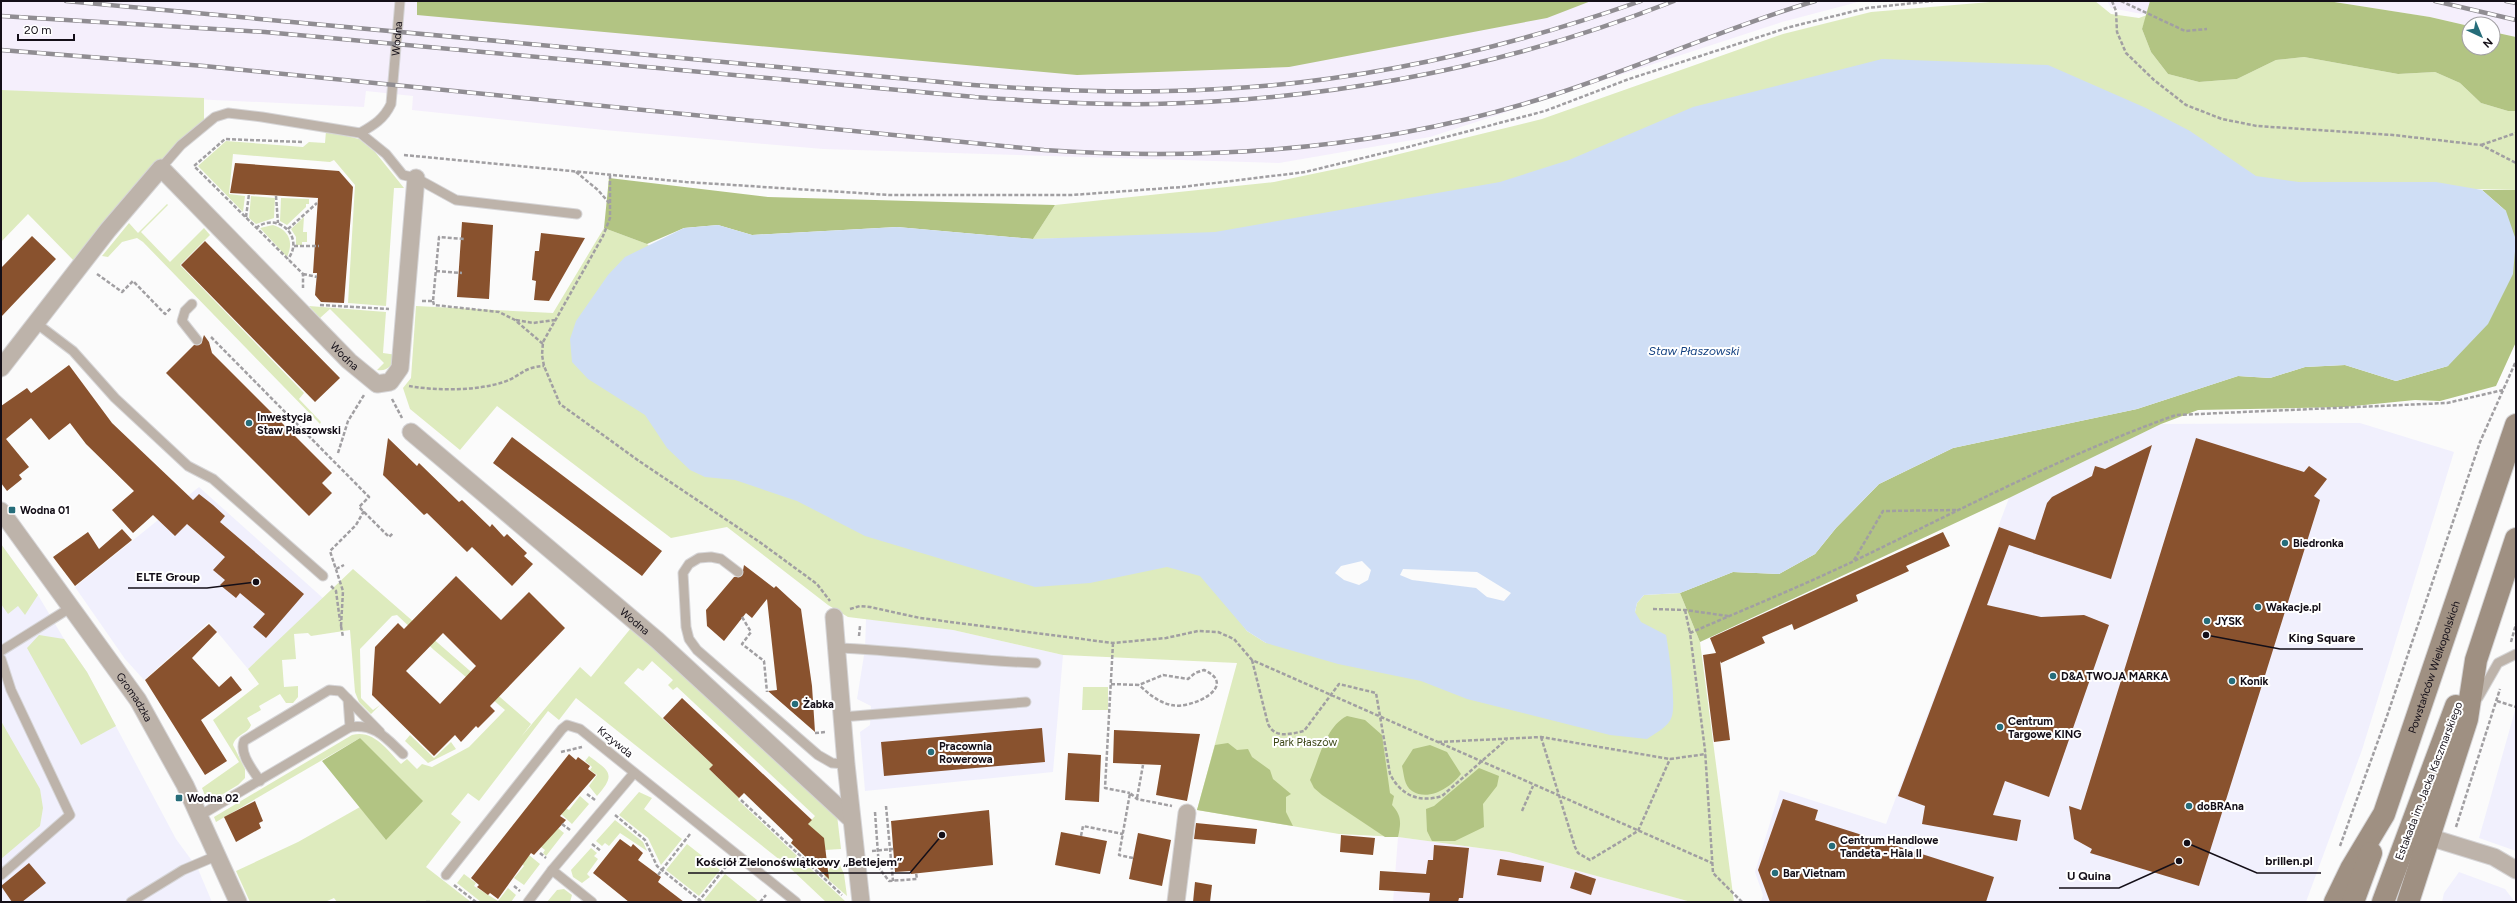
<svg xmlns="http://www.w3.org/2000/svg" width="2517" height="903" viewBox="0 0 2517 903" font-family="Figtree,sans-serif">
  <style>
    .commercial { fill: #f1f0fd }
    .built { fill: #f5effc }
    .green { fill: #deebbe }
    .forest { fill: #b2c483 }
    .water { fill: #cfdef5; fill-rule: evenodd }
    .building { fill: #89522e; fill-rule: evenodd }
    .lines { fill: none; stroke-linecap: round; stroke-linejoin: round }
    .service-casing { stroke: #d6d5d7; stroke-width: 11 }
    .minor-casing { stroke: #d6d5d7; stroke-width: 19 }
    .secondary-casing { stroke: #d6d5d7; stroke-width: 24 }
    .path { stroke: #a19fa2; stroke-width: 2.5; stroke-dasharray: 4 2; stroke-linecap: butt }
    .service { stroke: #bdb3aa; stroke-width: 9 }
    .minor { stroke: #bdb3aa; stroke-width: 17 }
    .secondary { stroke: #9f9082; stroke-width: 22 }
    .rail-casing { stroke: #908d92; stroke-width: 4.5 }
    .rail { stroke: #fff; stroke-width: 3; stroke-dasharray: 9; stroke-linecap: butt }
    .poi-dot { fill: #266d7a; stroke: #fff; stroke-width: 1.5 }
    .labels { text-anchor: middle; dominant-baseline: central; stroke-width: 4; stroke-linejoin: round; paint-order: stroke }
    .street-label { font-size: 11px; fill: #140f18; stroke: #fff }
    .poi-label { font-size: 11px; font-weight: bold; fill: #140f18; stroke: #fff; text-anchor: start }
    .park-label { font-size: 11px; fill: #3c4717; stroke: #fff }
    .water-label { font-size: 12px; font-style: italic; fill: #134181; stroke: #fff }
    .leader { fill: none; stroke: #140f18; stroke-width: 1.5 }
    .callout-dot { fill: #140f18; stroke: #fff; stroke-width: 1.5 }
    .callout-label { font-size: 12px; text-anchor: middle; font-weight: bold; fill: #140f18; stroke: #fff; stroke-width: 4; stroke-linejoin: round; paint-order: stroke }
  </style>
  <rect width="100%" height="100%" fill="#fbfbfb"/>
  <path class="commercial" d="M2360 423 2454 452 2362 750 2306 902H1761L1763 895 1755 872 1780 790 1886 824 2009 498 2161 424Z
    M199 487 324 599 248 669 209 622 144 680 125 659 75 587Z
    M1 544 38 595 64 639 87 672 176 839 198 869 212 902H1Z
    M866 619 953 630 1063 655 1053 772 865 791 860 732 870 725 871 706 857 699 865 649Z
    M2516 707V851L2479 838Z
    M2459 872 2505 889 2515 902H2442L2444 893Z"/>
  <path class="built" d="M1 1H1862L1782 22 1430 137 1279 163 823 149 604 130 412 110 413 96 366 91 364 107 1 90Z
    M2107 1H2150L2147 15 2111 8Z
    M2328 1H2516V37L2493 32V24H2469V26L2430 17Z
    M1398 837 1509 852 1691 902H1393Z"/>
  <path class="green" d="M2002 1H2095L2111 14 2139 18 2147 15 2142 29 2151 52 2168 74 2199 82 2237 79 2276 60 2304 57 2398 74 2435 72 2460 83 2481 103 2508 111H2516V190L1588 167 1239 235 1033 239 1055 205 1274 182 1346 167 1542 119 1783 34 1871 12Z
    M1 90 204 98V121L78 265 28 214 1 242Z
    M326 131 359 139 375 152 404 188H394L386 306 348 303 355 185 334 160 330 162 233 154 229 194 245 196 243 212 198 166 226 141 303 147 309 142 325 143Z
    M251 196 275 198 274 218 256 224 249 218Z
    M281 198 309 199V204H306V207L287 225 280 221Z
    M167 204 168 205 141 232 170 262 204 228 210 235 180 265 304 393 299 399 321 422 320 424 143 242 137 238 122 242 108 257 102 256 129 223 138 233Z
    M304 217 303 232H307V242H302V245H296V237L291 229Z
    M273 225C289 230 294 242 287 257L260 228Z
    M604 228 647 244 661 258 1167 522 1247 631 1266 643 1635 612 1637 603 1644 595 1680 593 1700 642 1734 902H1691L1509 852 1398 837 1339 834 1197 810 1237 663 1063 655 953 630 848 617 828 605 727 527 671 538 497 406 460 450 410 409 403 388 411 378 416 306 553 313Z
    M309 306 386 312 383 353 397 355C393 364 388 372 377 370L384 363 330 309 320 318Z
    M1 544 38 595 25 615 18 606 8 614 1 604Z
    M353 569 531 724 521 737 580 667 591 677 631 628 837 815 841 849 825 850 827 867 822 872 791 843 815 816 677 687 673 690 668 685 673 680 652 661 643 671 638 668 624 683 713 765 709 769 739 798 738 800 846 902H826L790 868 576 698 559 720 548 711 479 801 468 793 451 814 461 822 426 867 471 902H337L334 898 325 902H250L236 871 298 842 360 807 386 840 360 738 216 822 214 817 352 735C374 729 388 751 401 764L407 759 417 769 422 764 432 767 469 747 505 710 434 650 397 615 392 616 360 649 361 698 373 710 380 705 371 714 359 702 355 692 350 630 311 636 308 633 294 634 296 659 282 660 284 687 298 686V697L293 703H286L280 694 259 706 261 710 247 718 251 725C248 734 236 734 233 745L245 769V778L238 785 208 803 202 788 239 762 213 720 259 684 248 669Z
    M39 635 64 639 87 672 116 726 81 745 27 648Z
    M1083 687H1108V710H1082Z
    M1 721 40 789 43 808 40 826 1 859Z
    M410 735 434 758 451 742 456 749 428 763 405 741Z
    M589 756C609 771 617 774 597 796L589 786 597 775 590 770 592 767 585 761Z
    M639 792 652 798 644 809 682 839 661 865 648 838 619 815Z
    M580 796 589 804 572 824 561 814 566 808 569 810Z
    M615 820 643 842 647 851 620 833 609 846 605 843 602 846 596 841Z
    M553 824 564 833 546 856 543 853 545 850 537 844Z
    M687 844 720 870 699 896 666 870Z
    M591 848 597 853 594 856 598 859 587 874 590 877 582 883 573 877 571 870Z
    M529 855 540 864 524 885 514 878 524 866 522 864Z
    M840 865 844 874 847 896 824 876 831 867Z
    M464 874 476 883 474 886 498 901 508 888 516 895 511 902H481L457 883Z
    M725 874 757 900 756 902H707L704 900Z
    M564 889 572 895 570 902H547L557 890Z"/>
  <path class="forest" d="M417 1H1591L1547 18 1289 67 1077 75 417 15Z
    M2150 1H2328L2430 17 2469 26V48H2493V32L2516 37V111H2508L2481 103 2460 83 2435 72 2398 74 2304 57 2276 60 2237 79 2199 82 2168 74 2151 52 2142 29Z
    M609 178 768 197 1055 205 1033 239 897 227 752 235 718 225 684 228 647 244 604 228Z
    M2482 190H2516V342L2496 386 2440 401 2415 400 2344 407 2198 410 2161 424 2009 498 1700 642 1680 593 1733 572 1779 574 1815 554 1836 528 1879 484 1953 448 2137 409 2238 376 2270 378 2305 367 2345 365 2396 381 2448 366 2506 211Z
    M1347 716 1365 720 1382 735 1390 793 1394 796 1392 805C1402 816 1401 823 1398 837H1385L1322 795 1314 788 1310 780C1319 759 1326 726 1347 716Z
    M360 738 423 801 386 840 322 761Z
    M1228 743 1237 750 1248 749 1252 757 1270 770 1273 779 1291 794 1286 797V812L1293 826 1197 810 1215 745Z
    M1430 745 1447 752 1461 774C1451 787 1429 802 1412 791 1404 786 1404 774 1402 766L1413 749Z
    M1479 768 1499 776 1497 786 1483 804 1484 827 1455 841H1432L1427 831 1426 809 1434 806Z"/>
  <path class="water" d="M1882 59 2048 65 2146 108 2190 131 2256 176 2299 182H2436L2482 190 2506 211 2516 240 2513 274 2488 324 2448 366 2396 381 2345 365 2305 367 2270 378 2238 376 2137 409 1953 448 1879 484 1836 528 1815 554 1779 574 1733 572 1680 593 1644 595 1637 603 1635 612 1641 622 1666 635C1669 651 1676 702 1672 716 1669 727 1655 733 1647 739L1610 735 1467 699 1421 681 1338 664 1266 643 1247 631 1200 576 1167 567 1090 583 1035 587 865 536 797 501 735 480 705 477 690 470 667 448 645 415 588 379 572 362 570 339 576 321 608 275 625 257 684 228 718 225 752 235 897 227 1033 239 1215 232 1500 182 1569 160 1693 107ZM1362 561 1371 570 1368 580 1359 585 1344 580 1335 573 1341 566ZM1403 569 1477 572 1511 593 1504 601 1487 597 1476 588 1412 580 1400 575Z"/>
  <path class="building" d="M235 163 339 171 353 187 344 303 321 302 315 295 317 273H313L318 198 230 193Z
    M462 222 493 225 489 299 457 297Z
    M541 233 585 238 549 301 534 300 536 281 532 280 535 251H539Z
    M32 236 56 259 1 317V268Z
    M205 241 340 378 315 402 181 265Z
    M204 335 209 342 212 353 332 473 322 483 332 493 309 516 166 373 194 345 201 344Z
    M69 365 112 423 193 500 199 494 213 505 225 516 220 522 304 594 266 638 253 627 265 614 240 593 236 598 220 585 225 580 213 570 225 557 187 524 175 536 153 515 133 533 112 510 134 491 86 444 70 423 49 440 31 418 6 439 29 467 19 475 22 479 7 491 1 483V406L27 388 31 393Z
    M512 437 662 551 642 576 493 463Z
    M388 438 417 466 419 463 459 502 462 500 490 527 492 524 504 537 507 534 527 553 524 556 533 564 512 586 472 547 467 552 427 513 424 515 383 475Z
    M2196 438 2304 472 2309 466 2327 479 2314 496 2320 500 2199 886 2090 853 2092 849 2074 839 2069 806 2081 810Z
    M2152 445 2111 579 2009 545 1987 605 2041 617 2084 615 2109 625 2049 797 2005 781 1993 815 2021 820 2017 841 1922 824 1925 806 1898 796 1999 527 2035 540 2047 503 2052 497 2092 476 2095 466 2105 469Z
    M122 529 132 540 75 586 53 557 88 532 99 549Z
    M1943 532 1950 546 1906 566 1909 571 1856 595 1858 601 1794 630 1792 624 1762 637 1765 643 1721 663 1720 661 1730 740 1714 742 1703 655 1716 653 1710 638Z
    M744 565 774 588 776 586 801 609 812 686 815 732 768 691 777 690 767 599 752 618 746 613 724 641 707 626 706 610 734 577 742 576Z
    M456 576 501 620 529 592 565 628 490 706 495 711 478 728 476 726 461 742 455 735 434 756 372 695 375 647 398 623 404 629ZM443 633 476 666 440 704 406 671Z
    M209 624 217 632 192 658 219 687 231 676 242 690 201 720 227 761 205 775 145 680Z
    M682 698 812 820 808 824 824 838 829 879 791 843 793 840 744 793 739 798 709 769 713 765 663 718Z
    M1042 728 1045 762 884 776 881 742Z
    M1114 730 1200 734 1187 801 1156 795 1161 765 1113 763Z
    M1068 753 1101 755 1099 802 1065 800Z
    M569 754 576 760 578 757 590 766 588 769 596 775 560 816 566 820 534 855 531 853 498 899 490 893 488 895 477 887 479 885 471 878Z
    M1783 799 1818 810 1815 820 1994 877 1986 902H1770L1758 870Z
    M255 801 263 821 259 823 261 828 236 842 224 817Z
    M989 810 993 865 911 874V871L895 872 891 821Z
    M1196 823 1257 829 1255 844 1194 839Z
    M1061 832 1107 841 1100 874 1055 865Z
    M1138 833 1171 840 1162 886 1129 879Z
    M1341 835 1375 838 1373 855 1340 852Z
    M620 839 631 847 633 844 643 853 638 860 661 877 658 882 684 902H629L593 873Z
    M1434 845 1469 848 1463 898H1459L1458 902H1429L1430 893 1379 890 1380 871 1426 874 1428 860H1433Z
    M1500 859 1544 866 1541 882 1497 875Z
    M29 863 46 883 22 902H12L1 886Z
    M1575 872 1596 879 1591 895 1570 888Z
    M1195 882 1212 885 1210 902H1193Z"/>
  <g class="lines">
    <g class="service-casing">
      <g id="service">
        <path id="s1" d="M360 133C374 125 384 119 391 104L400 1"/>
        <path d="M161 168 181 145 215 117 228 113 262 117 360 133 386 154 403 175 416 178 456 200 577 214"/>
        <path d="M192 304 185 311 182 321 197 340"/>
        <path d="M36 323 73 351 115 398 188 466 213 479 323 576"/>
        <path d="M738 572 721 559 711 557 699 558 689 564 683 573 686 627 689 639 697 650 818 755 832 763 846 764"/>
        <path d="M836 648C903 650 969 661 1036 663"/>
        <path d="M1 651 70 608"/>
        <path d="M1 659 11 690 70 815 1 875"/>
        <path d="M2478 698 2498 663 2516 654"/>
        <path d="M842 717 1026 702"/>
        <path d="M350 727C375 723 387 739 403 754"/>
        <path d="M260 781C253 770 239 754 244 741L329 690 340 691 380 732"/>
        <path d="M199 816 350 727 348 699"/>
        <path d="M552 870 592 902"/>
        <path d="M446 875 562 729 567 725 580 729 796 902"/>
        <path d="M131 902 183 870 216 856"/>
        <path d="M528 902 552 870 634 773"/>
      </g>
    </g>
    <g class="minor-casing">
      <g id="minor">
        <path id="s2" d="M1 368 108 230 161 168 349 361 377 384 390 382 400 368 416 178"/>
        <path id="s3" d="M411 432 657 640 851 819"/>
        <path id="s4" d="M1 511 138 700 185 785 238 902"/>
        <path d="M834 617 846 764 861 902"/>
        <path d="M2429 837 2494 857 2516 870"/>
        <path d="M1176 902 1187 813"/>
      </g>
    </g>
    <g class="secondary-casing">
      <g id="secondary">
        <path id="s5" d="M2335 902 2351 869 2384 814 2516 425"/>
        <path d="M2353 902 2371 853"/>
        <path d="M2383 902 2456 706"/>
        <path d="M2408 902 2467 719 2476 660 2516 539"/>
      </g>
    </g>
    <path class="path" d="M2112 1 2116 11 2117 32 2126 53 2154 80 2186 105 2222 119 2257 126 2393 135 2481 145 2516 163
      M2121 1 2185 31 2207 29
      M302 142 225 139 194 166 303 274V288
      M2481 145 2516 133
      M404 155 686 182 890 195H1072L1182 187 1305 172 1404 148 1545 111 1629 79 1790 27 1867 8 1933 1
      M576 172 598 190 610 204
      M610 175V218L603 236 543 342 542 355 544 366 560 404 639 461 761 543 817 584 830 601
      M276 196 278 223
      M246 217 249 194
      M256 228C278 211 305 237 288 259
      M288 229 317 203
      M294 246H319
      M436 271 462 273
      M97 274 122 292 133 281 165 314 171 308
      M303 274 317 277
      M422 301H433L439 237 465 239
      M433 301 434 305 499 312 515 320 543 344
      M320 305 389 309
      M516 320 533 323 555 320
      M211 337 369 497 359 507 389 537 393 533
      M409 386C438 391 476 391 504 382 521 376 523 367 544 366
      M392 399 402 418
      M338 453 348 421 364 395
      M1854 560 1883 511 1957 510
      M336 569 344 565
      M331 586 336 591 340 621
      M850 609 860 606 870 607 920 618 1113 643 1166 638 1198 631 1218 632 1234 639 1252 660 1712 863
      M1653 609 1685 610 1728 616
      M1685 610 1690 633
      M742 617 751 632 742 644 764 661 767 692
      M341 626 343 591 330 551 356 525 364 511
      M341 626 343 637
      M859 636 860 626
      M2511 642 2516 624
      M1113 643 1105 788 1130 793
      M1252 660 1268 724C1275 739 1290 734 1304 731L1339 684 1376 693 1390 774C1401 796 1420 803 1442 796L1507 739
      M1111 684 1139 685 1163 675 1188 679 1195 673 1204 670C1240 686 1191 710 1171 705 1158 702 1149 694 1139 685
      M2497 701 2516 707
      M815 733 826 732
      M1541 737 1575 847 1578 853 1590 860 1638 831 1670 759
      M1438 742 1541 737 1670 759 1706 754
      M561 752 582 747
      M587 794 595 800
      M1137 798 1143 765
      M741 800 842 895
      M886 806 893 881
      M1522 811 1533 786
      M875 812 879 868 889 881 917 879 916 873
      M615 815 645 840 657 866 702 902
      M562 824 570 830
      M2456 827 2500 689
      M1081 836 1083 826 1123 834
      M592 844 601 851
      M2340 846 2387 716 2480 442 2516 361
      M872 851 893 849
      M540 853 546 858
      M1133 858 1119 855 1130 793 1137 799 1172 806
      M658 875 690 834
      M454 885 476 902
      M514 886 520 891
      M426 902H432
      M698 902 728 864
      M760 902 766 895
      M1742 902 1713 873 1705 750 1690 633C1745 609 1802 586 1856 560 1962 509 2066 454 2176 415L2447 403 2503 390"/>
    <use href="#service" class="service"/>
    <use href="#minor" class="minor"/>
    <use href="#secondary" class="secondary"/>
    <g class="rail-casing">
      <path id="rail" d="M66 1 973 85C1055 91 1137 94 1219 89 1363 82 1505 49 1641 1
        M2435 1 2516 20
        M2506 1 2516 3
        M1 16 265 32 975 97C1035 101 1094 105 1154 104 1332 100 1509 66 1674 1
        M1 50 204 66 1044 150C1216 162 1391 148 1556 94 1643 66 1727 27 1815 1"/>
    </g>
    <use href="#rail" class="rail"/>
  </g>
  <g class="poi-dot">
    <circle cx="249" cy="423" r="4"/>
    <rect x="8" y="506" width="8" height="8" rx="2"/>
    <circle cx="2285" cy="543" r="4"/>
    <circle cx="2258" cy="607" r="4"/>
    <circle cx="2207" cy="621" r="4"/>
    <circle cx="2053" cy="676" r="4"/>
    <circle cx="2232" cy="681" r="4"/>
    <circle cx="795" cy="704" r="4"/>
    <circle cx="2000" cy="727" r="4"/>
    <circle cx="931" cy="752" r="4"/>
    <rect x="175" y="794" width="8" height="8" rx="2"/>
    <circle cx="2189" cy="806" r="4"/>
    <circle cx="1832" cy="846" r="4"/>
    <circle cx="1775" cy="873" r="4"/>
  </g>
  <g class="labels">
    <g class="street-label">
      <text stroke="none"><textPath href="#s1" startOffset="109">Wodna</textPath></text>
      <text stroke="none"><textPath href="#s2" startOffset="519">Wodna</textPath></text>
      <text stroke="none"><textPath href="#s3" startOffset="293">Wodna</textPath></text>
      <text stroke="none"><textPath href="#s5" startOffset="256">Powstańców Wielkopolskich</textPath></text>
      <text stroke="none"><textPath href="#s4" startOffset="229">Gromadzka</textPath></text>
      <text transform="translate(615 742) rotate(39)">Krzywda</text>
      <text transform="translate(2429 781) rotate(-69)">Estakada im. Jacka Kaczmarskiego</text>
    </g>
    <g class="poi-label">
      <text x="257" y="417">Inwestycja<tspan x="257" dy="13">Staw Płaszowski</tspan></text>
      <text x="20" y="510">Wodna 01</text>
      <text x="2293" y="543">Biedronka</text>
      <text x="2266" y="607">Wakacje.pl</text>
      <text x="2215" y="621">JYSK</text>
      <text x="2061" y="676">D&amp;A TWOJA MARKA</text>
      <text x="2240" y="681">Konik</text>
      <text x="803" y="704">Żabka</text>
      <text x="2008" y="721">Centrum<tspan x="2008" dy="13">Targowe KING</tspan></text>
      <text x="939" y="746">Pracownia<tspan x="939" dy="13">Rowerowa</tspan></text>
      <text x="187" y="798">Wodna 02</text>
      <text x="2197" y="806">doBRAna</text>
      <text x="1840" y="840">Centrum Handlowe<tspan x="1840" dy="13">Tandeta - Hala II</tspan></text>
      <text x="1783" y="873">Bar Vietnam</text>
    </g>
    <g class="park-label">
      <text x="1305" y="742">Park Płaszów</text>
    </g>
    <g class="water-label">
      <text x="1694" y="351">Staw Płaszowski</text>
    </g>
  </g>
  <path class="leader" d="M256 582L207 588H128M2206 635L2280 649H2363M2187 843L2257 873H2321M942 835L910 873H688M2179 861L2119 888H2059"/>
  <g class="callout-dot">
    <circle cx="256" cy="582" r="4"/>
    <circle cx="2206" cy="635" r="4"/>
    <circle cx="2187" cy="843" r="4"/>
    <circle cx="942" cy="835" r="4"/>
    <circle cx="2179" cy="861" r="4"/>
  </g>
  <g class="callout-label">
    <text x="168" y="581">ELTE Group</text>
    <text x="2322" y="642">King Square</text>
    <text x="2289" y="865">brillen.pl</text>
    <text x="799" y="866">Kościół Zielonoświątkowy „Betlejem”</text>
    <text x="2089" y="880">U Quina</text>
  </g>
  <rect width="2517" height="903" fill="none" stroke="#140f18" stroke-width="4"/>
  <g transform="translate(2481 36) rotate(136)"><circle r="19" fill="#ffffff" stroke="#a19fa3"/>
  <path d="M0-3L7 15L0 10L-7 15Z" fill="#266d7a"/>
  <text y="-6" font-size="11" font-weight="bold" text-anchor="middle" fill="#140f18">N</text>
  </g>
  <path d="M18 34v6h56v-6" fill="none" stroke="#140f18" stroke-width="2"/>
  <text x="24" y="34" font-size="12" fill="#140f18" stroke="#ffffff" stroke-width="3" paint-order="stroke">20 m</text>
</svg>
